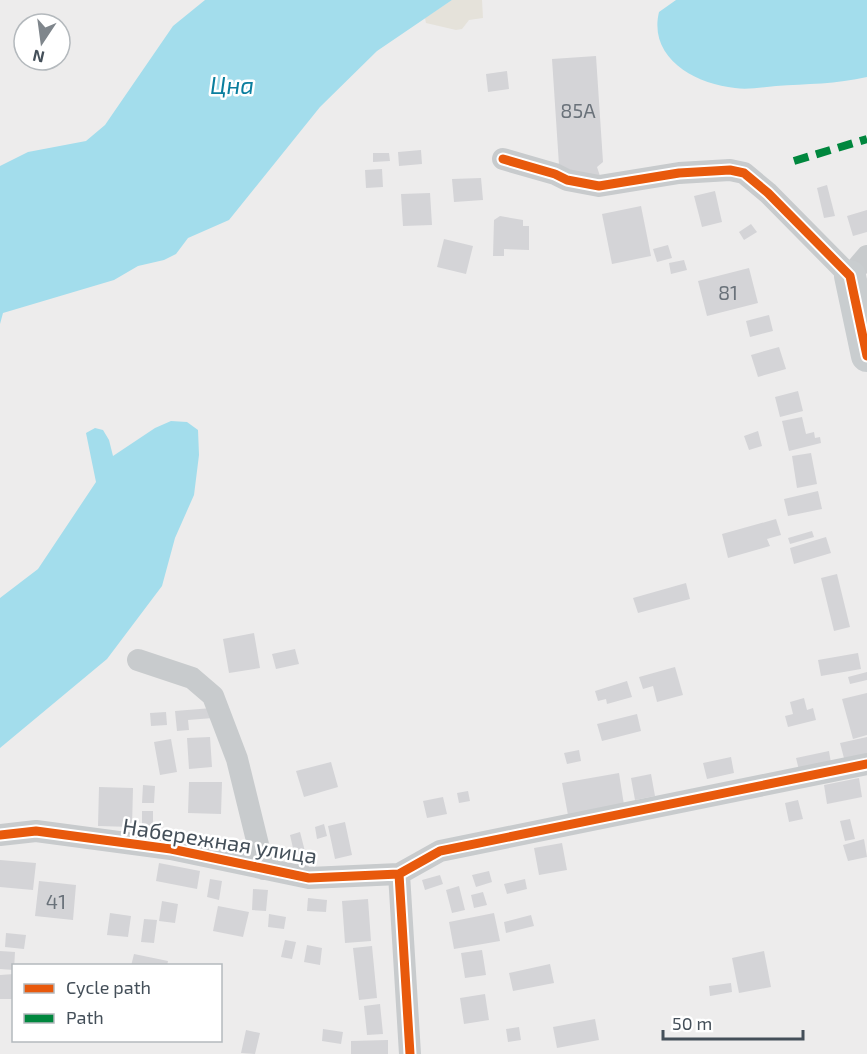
<svg xmlns="http://www.w3.org/2000/svg" width="867" height="1054" viewBox="0 0 867 1054" font-family="'Exo 2',sans-serif">
  <style>
    .sand { fill: #e5e2da }
    .water { fill: #a3ddec }
    .building { fill: #d4d4d7 }
    .lines { fill: none; stroke-linecap: round; stroke-linejoin: round }
    .street { stroke: #c8cbcd; stroke-width: 22 }
    .secondary { stroke: #c9cdcf; stroke-width: 32 }
    .quiet { stroke: #00873e; stroke-width: 8; stroke-dasharray: 15 8; stroke-linecap: butt }
    .cycleway-casing { stroke: #fff; stroke-width: 13 }
    .cycleway { stroke: #e8590c; stroke-width: 9 }
    .labels { text-anchor: middle; dominant-baseline: central; stroke-width: 5; stroke-linejoin: round; paint-order: stroke }
    .number-label { font-size: 20px; fill: #6a727a }
    .street-label { font-size: 22px; fill: #444f59; stroke: #fff }
    .water-label { font-size: 24px; font-style: italic; fill: #0a7e9e; stroke: #fff }
  </style>
  <rect width="100%" height="100%" fill="#edecec"/>
  <path class="sand" d="M452 0H482L483 18 469 20 462 29 456 30 426 23 425 18Z"/>
  <path class="water" d="M205 0H452L377 51 320 107 229 220 188 238 176 254 164 260 138 266 114 280 3 313 0 324V166L28 152 86 141 105 125 173 26Z
    M676 0H867V77C837 84 806 84 776 86 763 87 748 90 735 88 695 84 648 58 659 12Z
    M171 421 187 422 198 430 199 455 194 495 175 538 162 586 107 659 0 748V598L38 569 96 482 86 433 95 428 103 430 109 440 113 456 155 428Z"/>
  <path class="building" d="M596 56 603 162 597 167 600 176 596 181 559 165 552 59Z
    M507 71 509 89 488 92 486 74Z
    M421 150 422 164 399 166 398 152Z
    M373 153H389L390 161 373 162Z
    M382 169 383 187 366 188 365 170Z
    M481 178 483 200 454 202 452 179Z
    M827 185 835 216 824 218 817 188Z
    M715 191 722 222 702 227 694 196Z
    M430 193 432 225 403 226 401 194Z
    M641 206 651 256 612 264 602 214Z
    M867 210V232L853 236 847 216Z
    M500 216 523 220V226H529V250L504 249V256H493L494 220Z
    M751 224 757 232 744 240 739 232Z
    M444 239 473 246 466 274 437 267Z
    M668 245 672 258 657 262 653 249Z
    M684 260 687 270 671 274 669 263Z
    M749 268 758 303 707 316 698 281Z
    M769 315 773 331 750 337 746 321Z
    M779 347 786 369 758 377 751 355Z
    M798 391 803 411 780 417 775 397Z
    M802 417 806 434 814 432 815 438 820 437 821 443 789 451 782 421Z
    M758 431 762 446 749 450 744 436Z
    M811 453 817 484 797 488 792 456Z
    M818 491 822 509 788 516 784 499Z
    M776 519 781 535 767 539 770 546 728 558 722 534Z
    M812 531 814 537 790 544 788 538Z
    M826 537 831 553 794 564 790 548Z
    M837 574 850 627 834 631 821 578Z
    M686 583 690 599 638 613 633 598Z
    M254 633 260 668 229 673 223 639Z
    M295 649 299 664 276 669 272 654Z
    M858 653 861 669 821 676 818 660Z
    M675 667 683 695 657 702 653 686 643 689 639 677Z
    M867 672V680L850 684 848 677Z
    M627 681 632 697 607 704 606 699 598 701 595 691Z
    M867 693V735L853 739 842 699Z
    M804 698 807 710 813 708 816 720 788 727 785 716 793 714 790 702Z
    M212 708 213 718 188 720 189 730 177 731 175 711Z
    M166 712 167 725 151 726 150 713Z
    M637 714 641 731 602 741 597 724Z
    M210 737 212 767 189 769 187 738Z
    M867 737V757L845 762 840 743Z
    M171 739 177 772 160 775 154 742Z
    M579 750 581 761 567 764 564 753Z
    M829 751 831 763 799 770 796 758Z
    M731 757 734 773 707 779 703 763Z
    M331 762 338 787 304 797 296 771Z
    M619 773 624 805 568 815 562 783Z
    M651 774 655 796 635 800 631 778Z
    M859 778 862 797 827 804 824 785Z
    M189 782H222L221 814 188 813Z
    M143 785 155 786 154 803H142Z
    M99 787 133 788 132 827 98 826Z
    M468 791 470 801 459 803 457 793Z
    M443 797 447 814 427 818 423 801Z
    M798 800 803 819 789 822 785 803Z
    M142 811H153V830H142Z
    M850 819 855 839 845 841 840 821Z
    M345 822 352 855 335 859 328 826Z
    M324 824 327 836 317 839 315 827Z
    M300 832 309 867 298 870 290 835Z
    M864 839 867 857 848 861 843 845Z
    M562 843 567 870 539 875 534 848Z
    M0 860 36 863 33 890 0 887Z
    M159 863 200 871 197 889 156 881Z
    M489 871 492 882 476 887 472 875Z
    M440 875 443 884 425 890 422 880Z
    M210 879 222 881 219 900 207 897Z
    M525 879 527 889 507 894 504 884Z
    M39 881 76 885 73 920 35 916Z
    M459 886 465 910 452 913 446 890Z
    M253 889 268 890 266 911 252 910Z
    M483 892 487 905 474 908 471 895Z
    M308 898 327 900 326 912 307 911Z
    M368 899 371 941 345 943 342 901Z
    M162 901 178 904 175 923 159 921Z
    M218 906 249 912 243 937 213 931Z
    M110 913 131 916 128 937 107 935Z
    M494 913 500 941 454 949 449 922Z
    M269 914 286 917 284 929 268 927Z
    M531 915 534 926 506 933 504 922Z
    M144 919 157 920 154 943 141 942Z
    M6 933 26 935 24 949 5 947Z
    M285 940 296 942 292 959 281 957Z
    M307 945 322 948 320 965 304 962Z
    M372 946 377 998 359 1000 353 948Z
    M482 950 486 975 465 978 461 953Z
    M0 951 15 952 14 970 0 969Z
    M764 951 771 987 739 993 732 958Z
    M134 954 168 961 167 966H131Z
    M550 964 554 983 513 991 509 973Z
    M14 974V999H0V975Z
    M731 983 732 992 710 996 709 986Z
    M485 994 489 1020 464 1024 460 998Z
    M380 1004 383 1034 367 1035 364 1006Z
    M595 1019 599 1040 557 1048 553 1027Z
    M519 1027 521 1040 508 1042 506 1029Z
    M323 1029 343 1032 341 1044 322 1041Z
    M246 1030 260 1033 255 1054 241 1053Z
    M388 1040V1054H351V1041Z"/>
  <g class="lines">
    <path class="street" d="M503 159 555 174 567 180 599 186 679 173 730 170 744 173 768 193 850 276 867 256
      M138 660 192 678 213 696 237 759 264 869
      M0 835 36 831 171 849 309 878 399 874 410 1054
      M399 874 440 851 867 764"/>
    <path class="secondary" d="M850 276 867 356"/>
    <path class="quiet" d="M794 161 867 139"/>
    <g class="cycleway-casing">
      <path id="cycleway" d="M503 159 555 174 567 180 599 186 679 173 730 170 744 173 768 193 850 276 867 356
        M0 835 36 831 171 849 309 878 399 874 410 1054
        M399 874 440 851 867 764"/>
    </g>
    <use href="#cycleway" class="cycleway"/>
  </g>
  <g class="labels">
    <g class="number-label">
      <text x="578" y="110">85А</text>
      <text x="728" y="292">81</text>
      <text x="56" y="901">41</text>
    </g>
    <g class="street-label">
      <text transform="translate(220 840) rotate(9)">Набережная улица</text>
    </g>
    <g class="water-label">
      <text x="232" y="84">Цна</text>
    </g>
  </g>
  <rect x="12" y="964" width="210" height="78" fill="#ffffff" stroke="#b4b9bd" stroke-width="1.5"/>
  <rect x="24" y="984" width="30" height="9" fill="#e8590c" stroke="#b4b9bd" stroke-width="1.5"/>
  <text x="66" y="994" font-size="18" fill="#444f59">Cycle path</text>
  <rect x="24" y="1014" width="30" height="9" fill="#00873e" stroke="#b4b9bd" stroke-width="1.5"/>
  <text x="66" y="1024" font-size="18" fill="#444f59">Path</text>
  <g transform="translate(42 42) rotate(193)"><circle r="28" fill="#ffffff" stroke="#b4b9bd" stroke-width="1.5"/>
  <path d="M0-4.5L10 22L0 15L-10 22Z" fill="#7f868c"/>
  <text y="-9" font-size="16" font-weight="bold" text-anchor="middle" fill="#444f59">N</text>
  </g>
  <path d="M663 1030v9h140v-9" fill="none" stroke="#444f59" stroke-width="3"/>
  <text x="672" y="1030" font-size="18" fill="#444f59" stroke="#ffffff" stroke-width="4.5" paint-order="stroke">50 m</text>
</svg>
